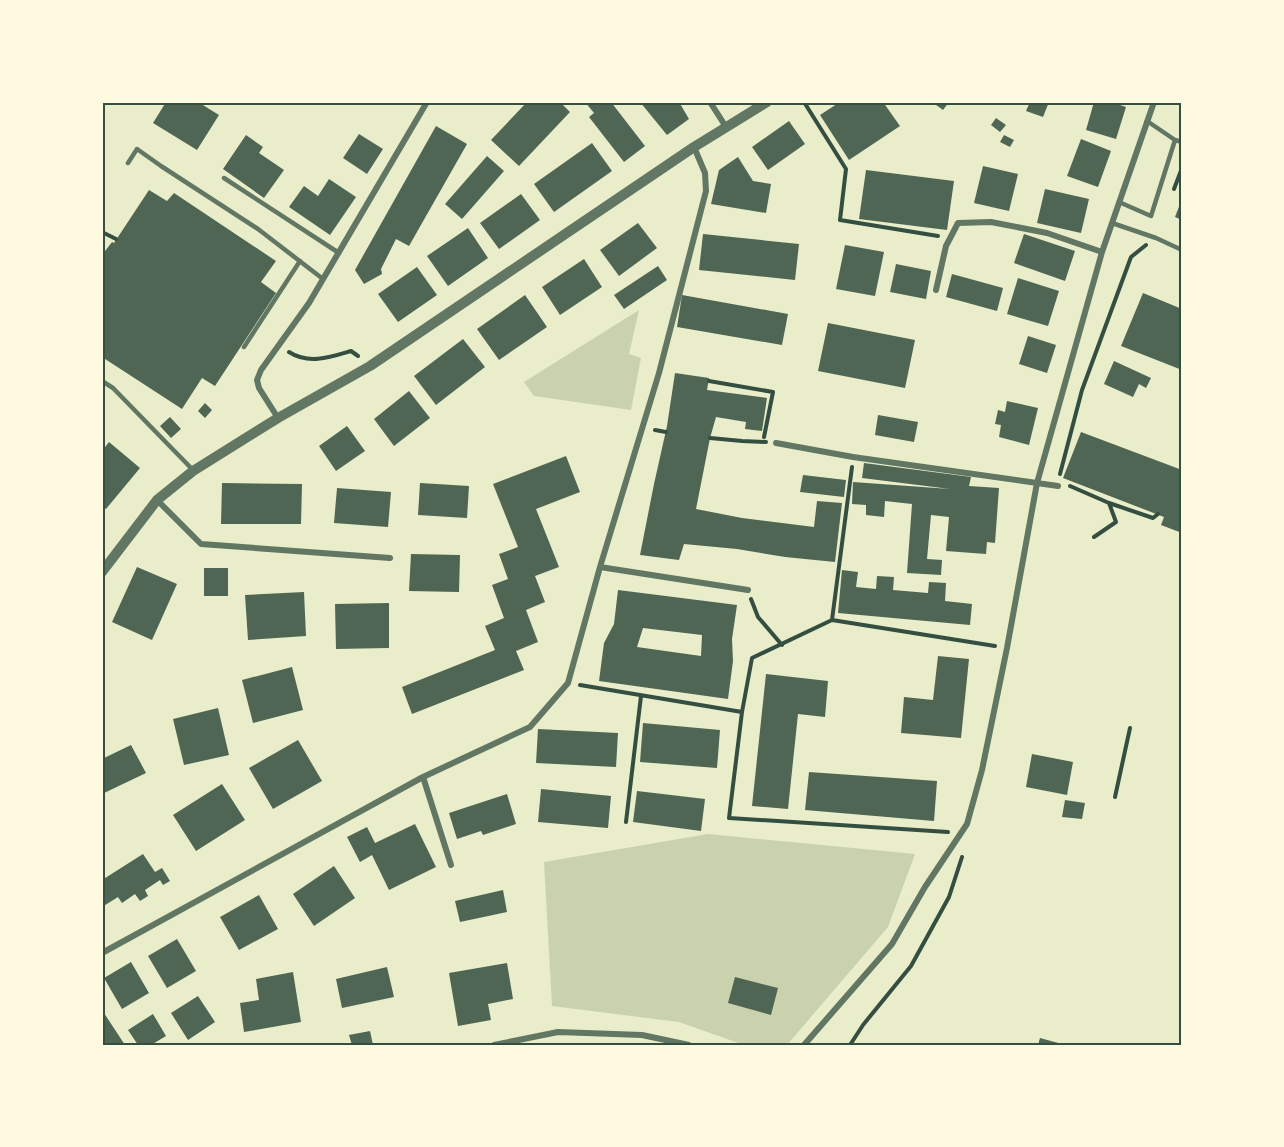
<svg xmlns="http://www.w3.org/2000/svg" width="1284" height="1147" viewBox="0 0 1284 1147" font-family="Karla,sans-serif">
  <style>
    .green { fill: #cad2ad }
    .building { fill: #4f6655; fill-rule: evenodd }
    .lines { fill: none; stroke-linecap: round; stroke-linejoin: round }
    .path { stroke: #344e41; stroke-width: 4 }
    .service { stroke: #617663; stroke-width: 4.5 }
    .minor { stroke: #617663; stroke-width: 6 }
    .tertiary { stroke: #617663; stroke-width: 10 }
    .neatline { fill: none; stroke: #344e41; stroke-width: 2 }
  </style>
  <rect width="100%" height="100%" fill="#e9edc9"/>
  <path class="green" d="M639 310 629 354 641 358 631 410 534 396 524 382Z
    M708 834 915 854 888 927 787 1045H744L679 1022 552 1006 544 862Z"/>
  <path class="building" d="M166 102H198L219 115 197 150 153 123Z
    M527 102H560L570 112 519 166 491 140Z
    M585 102H611L645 146 624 162 589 117 594 113Z
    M640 102H679L689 119 667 135Z
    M840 102H883L900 126 849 160 820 115Z
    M932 102H949L943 110Z
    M1030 102H1049L1043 117 1026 111Z
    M1094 102H1111L1126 107 1116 139 1086 130Z
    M996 118 1006 125 1000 132 991 125Z
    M789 121 805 144 768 170 752 147Z
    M436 126 467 144 409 246 396 239 381 269 382 274 364 284 355 270Z
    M359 134 383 149 367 174 343 158Z
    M246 135 263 147 259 153 284 170 264 198 223 169Z
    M1004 135 1014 140 1010 147 1000 142Z
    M1081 139 1111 151 1098 187 1067 176Z
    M592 143 612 171 554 212 534 184Z
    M487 156 504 171 462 219 445 204Z
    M738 157 753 181 771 184 766 213 711 204 719 170Z
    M983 166 1018 174 1009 211 974 203Z
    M866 170 954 181 947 230 859 219Z
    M329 179 356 197 330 235 289 207 304 186 318 196Z
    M1045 189 1089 199 1081 233 1037 223Z
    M149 190 167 201 174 193 276 261 261 282 276 293 215 386 202 378 182 409 102 357V255L112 242 114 243Z
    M521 194 540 220 499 249 480 223Z
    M1180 204 1182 205V220L1175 217Z
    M638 223 657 248 619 276 600 250Z
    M468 228 488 258 448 286 427 256Z
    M703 234 799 244 795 280 699 270Z
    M1024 234 1075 251 1065 281 1014 263Z
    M845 245 884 252 875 296 836 289Z
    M584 259 602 287 560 315 542 287Z
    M896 264 931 271 926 299 890 292Z
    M658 266 667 280 624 309 614 295Z
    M417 267 437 295 398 322 378 294Z
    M952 274 1003 288 997 311 946 297Z
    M1018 278 1059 291 1048 326 1007 314Z
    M1143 293 1182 309V370L1121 346Z
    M525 295 547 327 499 360 477 329Z
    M682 295 788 314 782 345 677 327Z
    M828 323 915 340 905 388 818 371Z
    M1028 336 1056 345 1047 373 1019 364Z
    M463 339 485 367 436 405 414 376Z
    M1114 361 1151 378 1146 388 1139 384 1133 397 1104 384Z
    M675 373 709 378 707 390 767 398 762 431 745 429 746 422 716 417 710 438 696 509 742 518 814 527 817 501 842 503 835 562 785 557 737 549 684 544 679 560 640 555 654 484 667 426Z
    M409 391 430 418 394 446 374 419Z
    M1007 401 1038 408 1029 445 999 437 1001 425 995 424 998 410 1005 412Z
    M205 403 212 410 205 418 198 411Z
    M878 415 918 422 914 442 875 435Z
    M170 417 181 429 171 438 160 426Z
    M347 426 365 451 336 471 319 446Z
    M1081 432 1182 470V533L1161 525 1164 517 1063 478Z
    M109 442 140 468 106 509 102 506V451Z
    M566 456 580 492 536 509 559 567 535 576 545 602 526 610 538 642 516 651 524 670 412 714 402 687 495 650 485 626 504 618 492 585 508 579 499 554 518 547 493 484Z
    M864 463 971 477 969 486 999 488 995 543 987 542 986 554 946 551 949 517 931 515 927 559 942 560 941 575 907 573 912 504 885 501 884 517 866 515V505L852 504 853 482 950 489 862 478Z
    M803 475 846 480 844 497 800 492Z
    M222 483 302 484 301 524H221Z
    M420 483 469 486 467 518 418 515Z
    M337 488 391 492 388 527 334 523Z
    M411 554 460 555 459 592 409 591Z
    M137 567 177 584 152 640 112 622Z
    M204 568H228V596H204Z
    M842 570 858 572 856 587 876 589 877 576 894 577 893 590 928 593 929 582 946 583 945 601 972 604 970 625 838 613Z
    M618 590 737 605 732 639 733 661 728 699 599 681 604 643 614 624ZM643 628 702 635 701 656 637 647Z
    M304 592 306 636 248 640 245 595Z
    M389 603V648L336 649 335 604Z
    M938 656 969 659 961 738 901 733 904 697 933 700Z
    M292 667 303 710 253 723 242 680Z
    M766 674 828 681 825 717 798 714 788 809 752 806Z
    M218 708 229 755 184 765 173 719Z
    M643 723 720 730 717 768 640 762Z
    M538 729 618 733 616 767 536 763Z
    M298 740 322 781 273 809 249 768Z
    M131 745 146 773 102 794V759Z
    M1032 754 1073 762 1067 795 1026 787Z
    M809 772 937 781 934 821 805 810Z
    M222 784 245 820 196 851 173 815Z
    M541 789 611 796 608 828 538 822Z
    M637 791 705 799 701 831 633 822Z
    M507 794 516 824 483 835 481 831 457 839 449 813Z
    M1065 800 1085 803 1082 819 1062 817Z
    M415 824 436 867 389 890 372 855 360 862 347 837 367 827 375 843Z
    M143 854 155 872 162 868 170 881 163 885 160 880 145 890 148 896 140 901 135 894 122 903 118 897 102 907V880Z
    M334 866 355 898 314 926 293 894Z
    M503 890 507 912 460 922 455 901Z
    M259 895 278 929 239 950 220 917Z
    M177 939 196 971 167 988 148 956Z
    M131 962 149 993 122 1009 104 978Z
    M507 963 513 999 488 1004 491 1020 458 1026 449 973Z
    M387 967 394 997 342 1008 336 979Z
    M293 972 301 1022 244 1032 240 1003 259 1000 256 979Z
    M735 977 778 988 771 1015 728 1003Z
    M198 996 215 1022 188 1040 171 1013Z
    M102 1010 125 1045H102Z
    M153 1014 166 1036 151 1045H138L128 1030Z
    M370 1031 373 1045H352L349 1035Z
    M1040 1038 1062 1044V1045H1038Z"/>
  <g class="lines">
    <path class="path" d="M804 102 846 169 840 220 938 236
      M1174 189 1182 168
      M102 232 116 239
      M289 352C309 365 331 357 351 351L358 356
      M709 381 773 392 764 437
      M655 430 666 432
      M710 438 742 441 766 442
      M852 467 832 620 995 646
      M1060 474 1082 390 1131 257 1146 245
      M1070 486 1109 503 1116 522 1094 537
      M1109 503 1153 518 1158 514
      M751 599 758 617 782 645
      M580 685 742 712 729 818 948 832
      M742 712 752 658 832 620
      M1115 797 1130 728
      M626 822 641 696
      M850 1045 863 1025 911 966 949 897 962 857"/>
    <path class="service" d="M1147 121 1175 140 1182 142
      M128 163 137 149 161 166 258 229 323 279
      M224 178 339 253
      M1119 202 1151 216 1175 140
      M1112 223 1156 238 1182 250
      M244 347 300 261
      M102 381 113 388 192 469"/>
    <path class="minor" d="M710 102 726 127
      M936 290 946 246 958 223 991 222 1047 233 1102 252
      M278 418 259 388 257 380 261 370 309 303 427 102
      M776 443 853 457 1058 486
      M157 500 201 544 390 558
      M600 567 748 590
      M423 777 451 865
      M102 953 423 777 530 727 568 683 600 567 659 373 706 191 705 173 694 147
      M494 1045 558 1032 642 1035 689 1045
      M804 1045 892 944 925 887 967 824 982 770 1007 648 1037 483 1102 252 1154 102"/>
    <path class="tertiary" d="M102 572 157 500 193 471 278 418 370 366 694 147 767 102"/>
  </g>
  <rect width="1284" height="1147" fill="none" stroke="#fefae0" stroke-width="207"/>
  <rect x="104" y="104" width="1076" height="940" class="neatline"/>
</svg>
